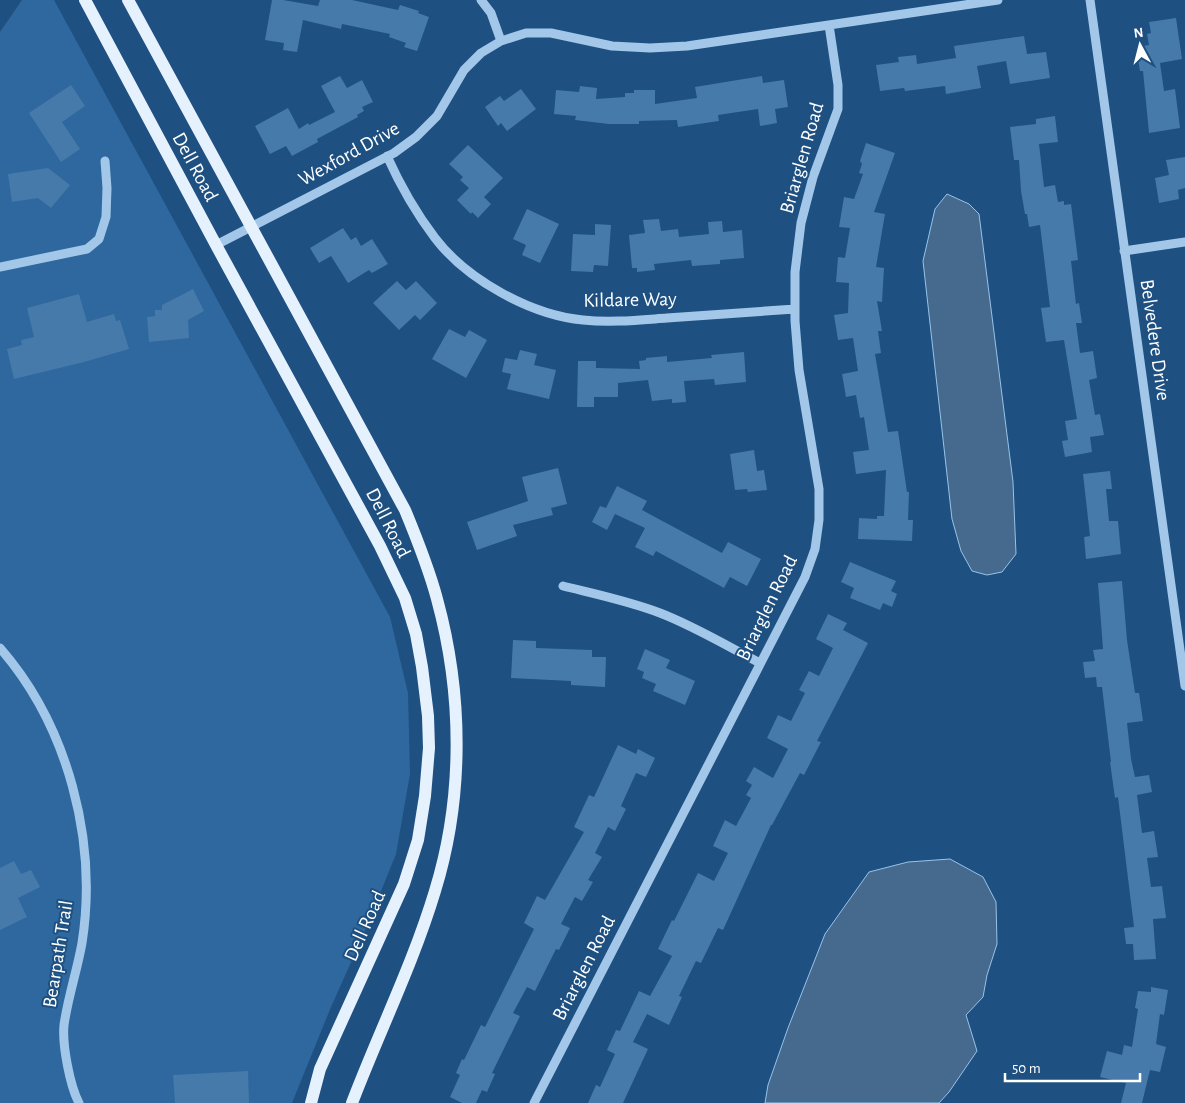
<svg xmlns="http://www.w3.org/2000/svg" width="1185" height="1103" viewBox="0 0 1185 1103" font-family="'Alegreya Sans',sans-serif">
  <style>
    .green { fill: #2e689e }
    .water { fill: #466a8e; stroke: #97c3eb }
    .building { fill: #467aab }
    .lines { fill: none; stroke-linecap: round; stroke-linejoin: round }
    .minor { stroke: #a3c7e9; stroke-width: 9 }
    .major { stroke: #e6f1fe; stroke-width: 12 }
    .labels { text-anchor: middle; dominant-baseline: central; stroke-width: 4; stroke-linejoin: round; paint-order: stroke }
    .street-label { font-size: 20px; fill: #fff; stroke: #1e5081 }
  </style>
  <rect width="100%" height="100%" fill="#1e5081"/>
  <path class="green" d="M22 0H54L390 617 408 693 410 774 396 854 365 931 331 1007 292 1103H0V32Z"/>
  <path class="water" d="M947 194 969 204 979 214 1013 482 1016 554 1002 572 987 575 972 571 961 551 952 519 923 261 935 209Z
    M950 859 983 877 996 902 997 944 987 975 983 997 966 1015 977 1051 949 1092 939 1103H765L768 1085 788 1028 825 934 869 872 908 862Z"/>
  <path class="building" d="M272 0H283L318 6 320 0H352L398 10 400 5 419 11 418 13 429 17 417 51 404 47 406 43 389 37 390 34 342 24 341 29 303 20 297 52 283 50 284 43 265 40Z
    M1176 18 1182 59 1160 63 1164 91 1175 89 1180 128 1149 133 1143 71H1140L1136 47 1149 45 1147 34 1151 33 1149 22Z
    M1024 36 1027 54 1046 52 1050 78 1010 84 1006 61 977 66 981 88 946 94 945 86 905 91 904 88 880 91 876 65 899 62 898 57 916 55 917 64 956 58 954 46Z
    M340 76 347 88 362 80 373 102 362 107 364 111 357 115 358 117 317 139 318 142 292 156 286 146 270 154 255 126 288 108 299 129 308 123 309 125 335 112 321 86Z
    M762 76 763 83 784 80 788 107 775 109 777 123 760 126 758 109 718 115 719 121 678 127 677 120 639 121V124H609L575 120 576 116 554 114 556 90 579 92 580 86 597 88 596 99 625 97V93H634V90H655V104L697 98 695 87Z
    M71 85 85 106 62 122 80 149 61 162 29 113Z
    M521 89 536 109 507 131 501 123 498 126 485 107 500 96 504 101Z
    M1055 116 1058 142 1039 144 1044 187 1055 185 1058 202 1064 201V205L1071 204 1078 260 1071 261 1076 304 1079 303 1082 323H1076L1080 353 1093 351 1097 378 1089 380 1095 415 1100 414 1104 435 1090 437 1092 452 1065 457 1062 441 1068 440 1065 421 1077 419 1064 340 1046 342 1041 308 1050 307 1040 225 1029 227 1027 214H1025L1021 191 1019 160H1014L1010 127 1036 124V119Z
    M866 143 895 153 874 212 885 214 876 267 884 268 882 302 877 301 882 331H878L881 353 875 354 888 432 898 431 907 492H909L908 520H913L912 541 858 539 859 518 877 519V516H884L886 470 856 474 853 452 869 450 864 417 860 418 856 395 846 397 842 374 858 371 853 338 838 340 834 315 848 313 849 283 836 282 838 257 845 258 850 228 839 227 844 197 854 199 863 174 859 173 862 164 860 161Z
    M468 145 503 178 484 197 491 204 478 218 472 212 471 214 457 200 469 188 460 180 463 177 449 164Z
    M1185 157V188L1178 190 1179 199 1159 203 1155 178 1169 175 1166 160Z
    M48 168 70 185 51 208 38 198 12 202 8 174Z
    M527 209 559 224 540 263 522 255 526 245 513 239Z
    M659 219 661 231 678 229 679 237 709 234 708 222 722 221 723 232 742 230 744 258 720 260V264L692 266 691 260 654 264 655 270 637 272V268H632L629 235 645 233 643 220Z
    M595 224 611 225 608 266 594 265 593 272 571 271 573 234 595 235Z
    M343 228 351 240 356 237 361 246 372 239 388 264 372 273 369 270 348 283 331 256 319 263 310 248Z
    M397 281 406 290 416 281 437 303 420 320 415 315 399 330 373 303Z
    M193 289 204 311 188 320 189 338 149 342 147 317 155 316V310H162V305Z
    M79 294 87 322 114 314 116 321 120 320 129 349 84 362 14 379 7 349 22 345 21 340 34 337 27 308Z
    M449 329 465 337 469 330 487 340 466 378 432 359Z
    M520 350 537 354 534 365 556 370 549 399 507 389 511 374 502 372 505 358 517 360Z
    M744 352 746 382 715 385 714 379 684 381 686 402 672 403V399L652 401 648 380 618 383V397H594V407H577L578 361H596V368L640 369 639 361 646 360V358L667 356V362L712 358 711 355Z
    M754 450 757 471 764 470 767 490 748 492 747 489 735 490 730 454Z
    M558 468 567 504 551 508 553 515 513 525 517 536 477 550 467 522 528 501 522 477Z
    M1110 471 1112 489H1106L1109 521H1118L1121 554 1086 559 1084 537 1090 536 1083 474Z
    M617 486 647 501 642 510 722 553 728 542 761 559 747 586 730 577 724 588 656 551 653 556 635 547 645 528 615 514 607 530 592 522 600 506 606 508Z
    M850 562 896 581 891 591 897 594 892 607 883 603 880 610 850 598 854 588 841 582Z
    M1122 581 1127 640 1135 693H1139L1143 721 1127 723 1131 759 1135 777 1149 775 1152 792 1137 795 1142 833 1154 831 1158 857 1147 858 1151 887 1162 886 1166 918 1153 919 1156 959 1134 960 1133 944H1126L1124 928 1134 927 1118 797 1115 798 1110 762H1111L1102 687H1097L1096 677 1085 678 1083 662 1095 661 1093 650 1103 649 1098 583Z
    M828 614 847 623 843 630 868 643 817 741 821 742 804 775 800 773 772 825H771L723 930 718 928 701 963 696 961 679 996 682 997 669 1025 647 1014 633 1042 648 1049 623 1103H588L596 1085 600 1087 615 1054 607 1050 616 1030 620 1031 639 991 650 996 672 956 658 949 672 920 674 921 698 873 714 881 728 853 713 846 725 820 736 826 751 798 746 795 752 785 746 781 754 767 773 778 788 749 767 738 778 715 791 721 805 693 799 690 809 671 819 676 833 648 816 639Z
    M513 640 536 641V648L592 650V657H606L605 687 571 685V681L511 678Z
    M645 649 670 660 666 668 695 681 685 705 653 691 656 684 642 678 644 672 637 669Z
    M618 745 636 754 638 749 655 758 646 777 636 773 621 806 626 809 615 831 608 827 595 853 602 857 588 880 593 882 582 901 575 897 561 924 570 928 559 950 556 949 535 991 527 987 513 1013 520 1016 492 1073 495 1074 487 1092 482 1090 476 1103H462L450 1097 460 1075 456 1073 462 1059 464 1060 481 1025 485 1027 534 929 524 923 537 896 545 900 584 832 574 827 589 795 594 797Z
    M14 861 21 874 31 870 40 887 18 898 27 917 0 930V868Z
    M1151 987 1168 990 1164 1015 1160 1014 1156 1044 1166 1047 1160 1072 1150 1070 1142 1103H1121L1126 1083 1100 1077 1107 1051 1122 1055 1124 1045 1132 1047 1138 1009 1135 1008 1138 991 1151 992Z
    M248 1071 249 1103H175L173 1075Z"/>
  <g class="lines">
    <path class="minor" d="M481 0 491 13 501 41
      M1090 0 1185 686
      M387 156C400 185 416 213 435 238 467 280 531 315 583 320 611 323 639 320 667 318 709 315 752 312 795 309
      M216 245 394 153 416 137 437 116 464 70 481 53 501 41 526 33H551L612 46 650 48 687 46 998 0
      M1124 251 1185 242
      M0 267 87 249 99 239 106 217 107 188 105 161
      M563 586C595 594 629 601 660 613 694 626 727 646 760 663
      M0 648C68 726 98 841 82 943 77 971 68 997 64 1025 62 1045 70 1086 79 1103
      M534 1103 805 577 815 549 819 520V489L799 370 795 321V272L801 223 813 177 838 109V85L829 25"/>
    <path class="major" d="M85 0 216 245 380 546 405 598 416 634 422 667 428 716 429 748 425 796 418 840 404 884 320 1069 311 1103
      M128 0 405 510C417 539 429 569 437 599 463 694 464 797 435 891 413 964 379 1032 352 1103"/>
  </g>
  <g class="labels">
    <g class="street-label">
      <text transform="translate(349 154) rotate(-29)">Wexford Drive</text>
      <text transform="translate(802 158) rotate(-74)">Briarglen Road</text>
      <text transform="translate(195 167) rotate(62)">Dell Road</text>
      <text transform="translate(630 300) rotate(-1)">Kildare Way</text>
      <text transform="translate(1155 340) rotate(82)">Belvedere Drive</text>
      <text transform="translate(388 523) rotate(63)">Dell Road</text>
      <text transform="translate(767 608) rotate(-64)">Briarglen Road</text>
      <text transform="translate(365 926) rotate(-66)">Dell Road</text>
      <text transform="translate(58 954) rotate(-81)">Bearpath Trail</text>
      <text transform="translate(584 968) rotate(-63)">Briarglen Road</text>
    </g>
  </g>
  <g transform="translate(1140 45) rotate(353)" stroke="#1e5081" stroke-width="4" paint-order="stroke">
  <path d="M0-4L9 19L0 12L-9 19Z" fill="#ffffff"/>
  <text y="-8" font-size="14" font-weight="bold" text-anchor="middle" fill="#ffffff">N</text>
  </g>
  <path d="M1005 1073v8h135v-8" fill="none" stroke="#ffffff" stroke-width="2.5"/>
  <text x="1012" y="1073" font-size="15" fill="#ffffff" stroke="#1e5081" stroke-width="4" paint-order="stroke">50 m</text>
</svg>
